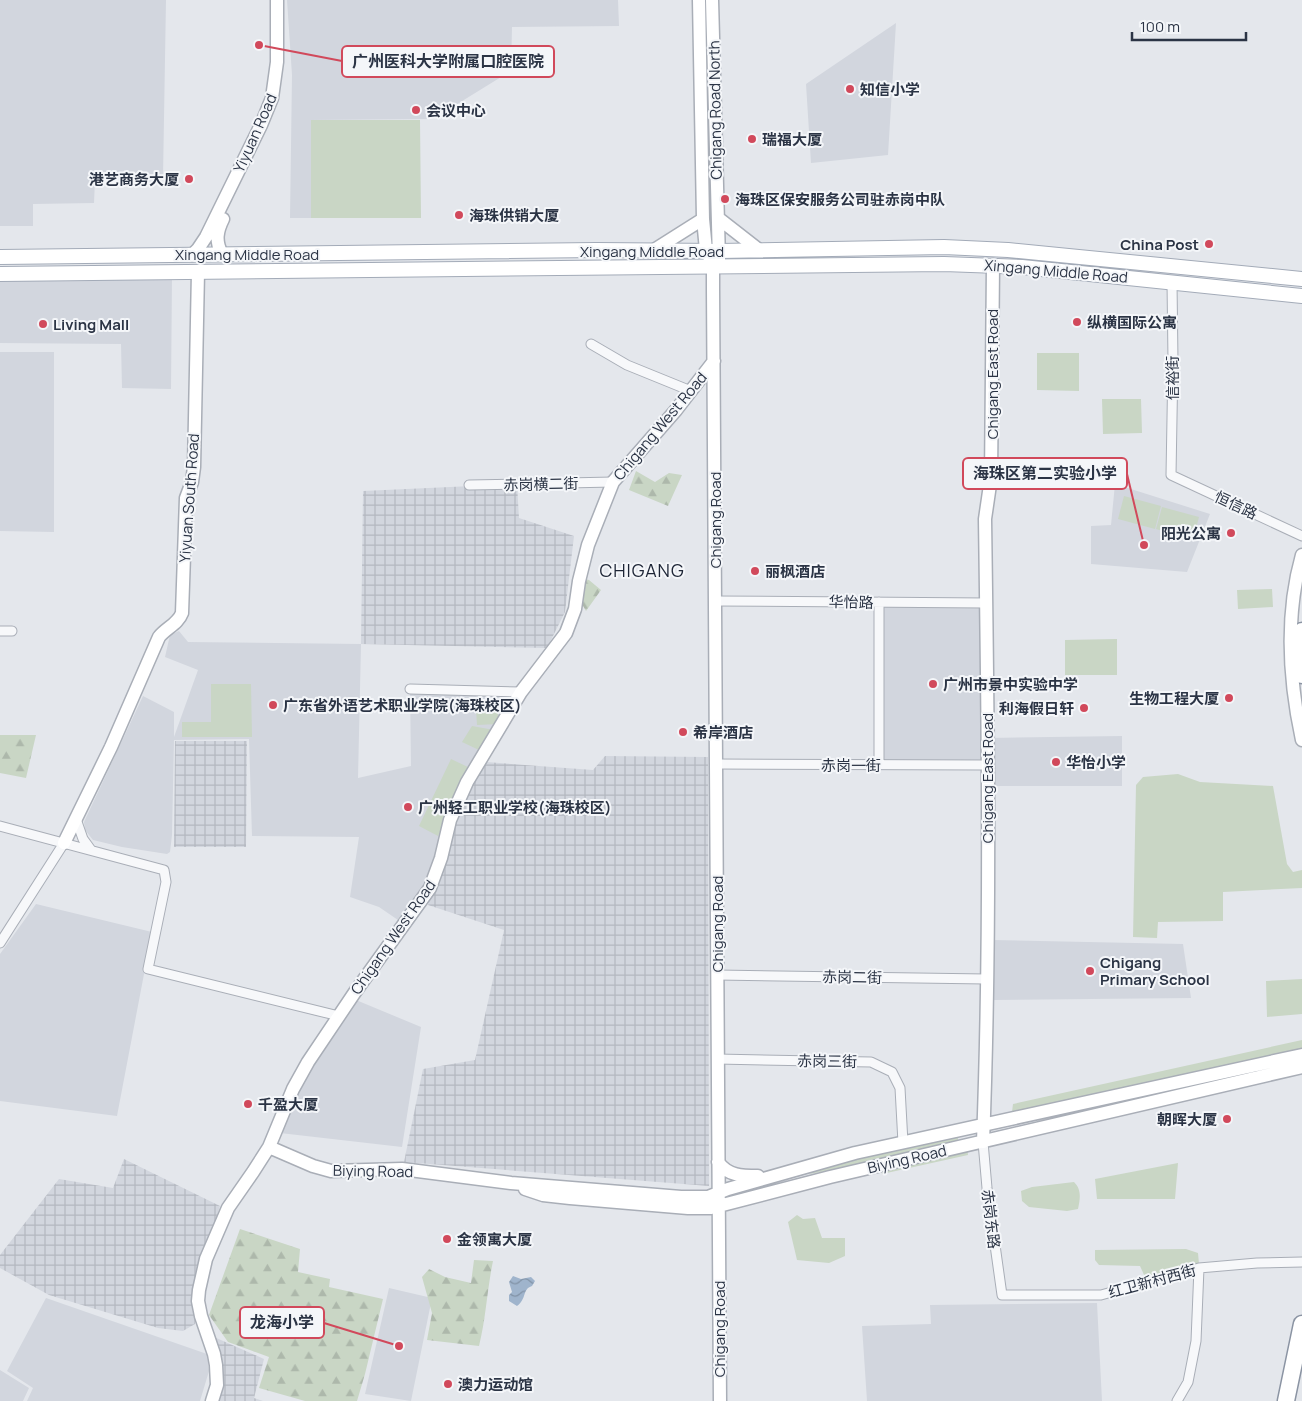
<svg xmlns="http://www.w3.org/2000/svg" width="1302" height="1401" viewBox="0 0 1302 1401" font-family="Manrope,'Noto Sans SC',sans-serif">
  <style>
    .built { fill: #d2d6de }
    .industrial { fill: url(#industrial-grid) }
    .green { fill: #c9d6c5 }
    .forest { fill: url(#forest-firs) }
    .water { fill: url(#water-waves) }
    .lines { fill: none; stroke-linecap: round; stroke-linejoin: round }
    .street-casing { stroke: #a9aeb7; stroke-width: 11 }
    .secondary-casing { stroke: #a9aeb7; stroke-width: 15 }
    .primary-casing { stroke: #a3abb8; stroke-width: 16 }
    .highway-casing { stroke: #8b94a3; stroke-width: 19 }
    .street { stroke: #f7f8fa; stroke-width: 9 }
    .secondary { stroke: #fff; stroke-width: 12 }
    .primary { stroke: #fff; stroke-width: 14 }
    .highway { stroke: #fff; stroke-width: 16 }
    .poi-dot { fill: #d1495b; stroke: #f4f6f9; stroke-width: 2 }
    .labels { text-anchor: middle; dominant-baseline: central; stroke-width: 4; stroke-linejoin: round; paint-order: stroke }
    .poi-label { font-size: 15px; font-weight: bold; fill: #2b3445; stroke: #f4f6f9; text-anchor: start }
    .street-label { font-size: 15px; fill: #2b3445; stroke: #f4f6f9 }
    .quarter-label { font-size: 18px; letter-spacing: 1px; fill: #1d2536; stroke: #f4f6f9 }
    .leader { fill: none; stroke: #d1495b; stroke-width: 2 }
    .callout-dot { fill: #d1495b; stroke: #f4f6f9; stroke-width: 2 }
    .callout { fill: #f4f6f9; stroke: #d1495b; stroke-width: 2 }
    .callout-label { font-size: 16px; text-anchor: middle; font-weight: bold; fill: #2b3445 }
  </style>
  <defs>
    <pattern id="industrial-grid" width="8" height="8" patternUnits="userSpaceOnUse" patternTransform="scale(1.25)"><rect width="8" height="8" fill="#d2d6de"/><path d="M0 4h8M4 0v8" fill="none" stroke="#b4b8c0"/></pattern>
    <pattern id="forest-firs" width="22" height="20" patternUnits="userSpaceOnUse" patternTransform="scale(1.25)"><rect width="22" height="20" fill="#c9d6c5"/><path d="M5 1l3.5 6h-7zM16 11l3.5 6h-7z" fill="#adb8ab"/></pattern>
    <pattern id="water-waves" width="16" height="10" patternUnits="userSpaceOnUse" patternTransform="scale(1.25)"><rect width="16" height="10" fill="#9fb4cc"/><path d="M0 5q4-4 8 0t8 0" fill="none" stroke="#8293a7"/></pattern>
  </defs>
  <rect width="100%" height="100%" fill="#e4e7ec"/>
  <path class="built" d="M0 0H166L163 177 95 179 94 203 33 204V226H0Z
    M287 0H618L619 26 512 27 511 71 433 119 311 120V218H290L292 75Z
    M896 23 888 155 811 163 806 84Z
    M172 276 171 389 122 388 121 344 0 343V277Z
    M0 352H54V532L0 531Z
    M1115 484 1210 514 1187 572 1091 564V526L1111 525Z
    M883 606 984 607 985 763 882 761Z
    M179 631 188 642 361 644 358 778 411 766 410 689 519 692 438 842 432 875 398 920 379 907 350 897 359 837 252 836 249 739 174 740 172 835 170 852 167 854 122 847 93 840 85 830 84 822 143 696 174 712V737L198 670 165 657 170 635Z
    M1122 736V786H990L989 738Z
    M36 904 152 932 117 1116 0 1101V954Z
    M992 940 1183 944 1191 998 993 1000Z
    M356 1000 421 1027 402 1147 280 1133 295 1091Z
    M389 1288 432 1298 411 1401 365 1394Z
    M46 1298 207 1354 209 1371 200 1401H27L33 1388 7 1371Z
    M1097 1303 1102 1401H867L862 1326 931 1324 930 1305Z
    M0 1370 29 1388 23 1401H0Z"/>
  <path class="industrial" d="M517 484 519 518 574 536 565 612 547 648 361 644 363 491Z
    M175 741H247L246 847H174Z
    M605 756 708 757 709 1186 404 1162 423 1069 475 1060 504 930 428 905 451 821 486 762 593 770Z
    M124 1159 220 1206 194 1288 195 1324 183 1331 158 1328 49 1295 0 1268V1255L59 1179 113 1188Z
    M214 1337 264 1359 254 1398 263 1401H216Z"/>
  <path class="green" d="M311 120H420L421 218H311Z
    M1037 353H1079V391L1037 390Z
    M1102 399H1141L1142 433 1103 434Z
    M1124 496 1161 506 1155 529 1118 519Z
    M1162 507 1199 517 1193 540 1156 529Z
    M1272 589 1273 607 1238 609 1237 590Z
    M1117 639V675H1065V640Z
    M211 684H251L252 737H182V722H211Z
    M498 708V724L477 725 476 709Z
    M472 726 494 730 481 751 462 742Z
    M451 759 470 768 438 836 419 826Z
    M1178 774 1200 782 1273 786 1287 864 1293 872 1302 870V888L1223 892V921L1158 922 1157 938 1133 937 1136 785 1143 777Z
    M1302 979V1014L1267 1017 1266 981Z
    M1302 1040V1050L1012 1112 1013 1104Z
    M957 1133 959 1145 810 1174 817 1166Z
    M967 1147 968 1155 882 1174 881 1167Z
    M1178 1163 1175 1199H1097L1095 1179Z
    M1074 1182C1082 1190 1080 1199 1078 1209L1067 1211 1029 1207 1022 1201 1021 1191 1032 1187Z
    M797 1215 803 1219 815 1218 822 1238H845V1256L829 1263 797 1260 788 1222Z
    M1186 1249 1198 1253 1199 1264 1189 1270 1145 1277 1140 1266 1099 1265 1095 1260V1250Z"/>
  <path class="forest" d="M636 471 655 482 669 473 682 475 668 506 629 490Z
    M582 578 589 580 601 590 586 611 579 599Z
    M0 735H36L26 778 0 773Z
    M240 1229 300 1249 298 1272 330 1279 329 1287 383 1299 365 1374 357 1401H305L259 1388 269 1357 228 1342 209 1315Z
    M474 1260 493 1261C487 1290 486 1318 479 1346L427 1340 432 1313 422 1277 429 1269 445 1277 471 1283Z"/>
  <path class="water" d="M513 1276 521 1279 531 1277 535 1281 532 1286C522 1289 527 1299 517 1306L509 1301V1295L512 1292 509 1282Z"/>
  <g class="lines">
    <g class="street-casing">
      <path id="street" d="M1172 282 1173 361 1171 475 1302 536
        M591 344 627 365 691 391
        M469 485 613 482
        M715 601 986 603
        M0 631H12
        M410 689 521 692
        M716 764 987 765
        M879 765V602
        M76 819 83 839 91 850
        M0 826 164 870 166 882 148 969 339 1016
        M0 943 64 843
        M717 975 986 979
        M717 1059 871 1062 892 1072 900 1088 903 1143
        M983 1142 987 1188 1002 1295H1101L1199 1268 1257 1263 1302 1262
        M1177 1401 1188 1382 1196 1341 1199 1268"/>
    </g>
    <g class="secondary-casing">
      <path id="secondary" d="M699 0 703 219 706 250 713 266V289L720 1401
        M712 0 719 260
        M718 218 759 250
        M654 250 703 219
        M222 254C215 241 217 231 223 219
        M192 255 198 249 206 237 261 125 272 98 277 62V0
        M1302 555C1285 615 1289 680 1302 740
        M64 843 111 747 159 637C166 628 178 624 182 613L186 498 192 482 194 467 198 272
        M983 1142C991 934 988 726 985 519L991 478 993 265
        M269 1147 313 1166 331 1171 402 1169 511 1183 681 1197H708L728 1189 855 1153 1302 1055
        M718 1162C728 1176 742 1176 758 1176
        M525 1189 543 1195 570 1198 688 1208H711L830 1177 1302 1067
        M212 1401 217 1385 216 1365 214 1354 201 1316 198 1301 199 1290 206 1259 228 1208 253 1172 269 1147 293 1089 308 1062 355 992 430 888 441 858 450 820 467 782 521 692 566 633 575 609 579 581 588 545 613 482 676 410 714 361"/>
    </g>
    <g class="primary-casing">
      <path id="primary" d="M0 257 596 250 719 251 944 247 1008 250 1302 279
        M0 274 944 264 1022 267 1302 296"/>
    </g>
    <g class="highway-casing">
      <path id="highway" d="M1302 631V675
        M1286 1401 1302 1324"/>
    </g>
    <use href="#street" class="street"/>
    <use href="#secondary" class="secondary"/>
    <use href="#primary" class="primary"/>
    <use href="#highway" class="highway"/>
  </g>
  <g class="poi-dot">
    <circle cx="850" cy="89" r="5"/>
    <circle cx="416" cy="110" r="5"/>
    <circle cx="752" cy="139" r="5"/>
    <circle cx="189" cy="179" r="5"/>
    <circle cx="725" cy="199" r="5"/>
    <circle cx="459" cy="215" r="5"/>
    <circle cx="1209" cy="244" r="5"/>
    <circle cx="1077" cy="322" r="5"/>
    <circle cx="43" cy="324" r="5"/>
    <circle cx="1231" cy="533" r="5"/>
    <circle cx="755" cy="571" r="5"/>
    <circle cx="933" cy="684" r="5"/>
    <circle cx="1229" cy="698" r="5"/>
    <circle cx="273" cy="705" r="5"/>
    <circle cx="1084" cy="708" r="5"/>
    <circle cx="683" cy="732" r="5"/>
    <circle cx="1056" cy="762" r="5"/>
    <circle cx="408" cy="807" r="5"/>
    <circle cx="1090" cy="971" r="5"/>
    <circle cx="248" cy="1104" r="5"/>
    <circle cx="1227" cy="1119" r="5"/>
    <circle cx="447" cy="1239" r="5"/>
    <circle cx="448" cy="1384" r="5"/>
  </g>
  <g class="labels">
    <g class="poi-label">
      <text x="860" y="89">知信小学</text>
      <text x="426" y="110">会议中心</text>
      <text x="762" y="139">瑞福大厦</text>
      <text x="179" y="179" text-anchor="end">港艺商务大厦</text>
      <text x="735" y="199">海珠区保安服务公司驻赤岗中队</text>
      <text x="469" y="215">海珠供销大厦</text>
      <text x="1199" y="244" text-anchor="end">China Post</text>
      <text x="1087" y="322">纵横国际公寓</text>
      <text x="53" y="324">Living Mall</text>
      <text x="1221" y="533" text-anchor="end">阳光公寓</text>
      <text x="765" y="571">丽枫酒店</text>
      <text x="943" y="684">广州市景中实验中学</text>
      <text x="1219" y="698" text-anchor="end">生物工程大厦</text>
      <text x="283" y="705">广东省外语艺术职业学院(海珠校区)</text>
      <text x="1074" y="708" text-anchor="end">利海假日轩</text>
      <text x="693" y="732">希岸酒店</text>
      <text x="1066" y="762">华怡小学</text>
      <text x="418" y="807">广州轻工职业学校(海珠校区)</text>
      <text x="1100" y="962">Chigang<tspan x="1100" dy="17">Primary School</tspan></text>
      <text x="258" y="1104">千盈大厦</text>
      <text x="1217" y="1119" text-anchor="end">朝晖大厦</text>
      <text x="457" y="1239">金领寓大厦</text>
      <text x="458" y="1384">澳力运动馆</text>
    </g>
    <g class="street-label">
      <text transform="translate(715 110) rotate(-91)">Chigang Road North</text>
      <text transform="translate(255 133) rotate(-66)">Yiyuan Road</text>
      <text x="652" y="251">Xingang Middle Road</text>
      <text x="247" y="254">Xingang Middle Road</text>
      <text transform="translate(1056 271) rotate(5)">Xingang Middle Road</text>
      <text transform="translate(992 374) rotate(-90)">Chigang East Road</text>
      <text transform="translate(1172 378) rotate(-90)">信裕街</text>
      <text transform="translate(660 426) rotate(-50)">Chigang West Road</text>
      <text transform="translate(541 484) rotate(-1)">赤岗横二街</text>
      <text transform="translate(189 498) rotate(-86)">Yiyuan South Road</text>
      <text transform="translate(1236 505) rotate(25)">恒信路</text>
      <text transform="translate(715 520) rotate(-90)">Chigang Road</text>
      <text transform="translate(851 602) rotate(1)">华怡路</text>
      <text x="851" y="765">赤岗一街</text>
      <text transform="translate(987 778) rotate(-90)">Chigang East Road</text>
      <text transform="translate(717 924) rotate(-90)">Chigang Road</text>
      <text transform="translate(393 937) rotate(-55)">Chigang West Road</text>
      <text transform="translate(852 977) rotate(1)">赤岗二街</text>
      <text transform="translate(827 1061) rotate(1)">赤岗三街</text>
      <text transform="translate(907 1159) rotate(-13)">Biying Road</text>
      <text transform="translate(373 1171) rotate(1)">Biying Road</text>
      <text transform="translate(991 1219) rotate(83)">赤岗东路</text>
      <text transform="translate(1152 1281) rotate(-15)">红卫新村西街</text>
      <text transform="translate(719 1329) rotate(-90)">Chigang Road</text>
    </g>
    <g class="quarter-label">
      <text x="642" y="570">CHIGANG</text>
    </g>
  </g>
  <path class="leader" d="M259 45L342 61M1144 545L1127 474M399 1346L324 1323"/>
  <g class="callout-dot">
    <circle cx="259" cy="45" r="5"/>
    <circle cx="1144" cy="545" r="5"/>
    <circle cx="399" cy="1346" r="5"/>
  </g>
  <g class="callout">
    <rect x="342" y="46" width="212" height="31" rx="5"/>
    <rect x="963" y="458" width="164" height="31" rx="5"/>
    <rect x="240" y="1307" width="84" height="31" rx="5"/>
  </g>
  <g class="callout-label">
    <text x="448" y="67">广州医科大学附属口腔医院</text>
    <text x="1045" y="479">海珠区第二实验小学</text>
    <text x="282" y="1328">龙海小学</text>
  </g>
  <path d="M1132 32v8h114v-8" fill="none" stroke="#2b3445" stroke-width="2.5"/>
  <text x="1140" y="32" font-size="15" fill="#2b3445" stroke="#f4f6f9" stroke-width="4" paint-order="stroke">100 m</text>
</svg>
